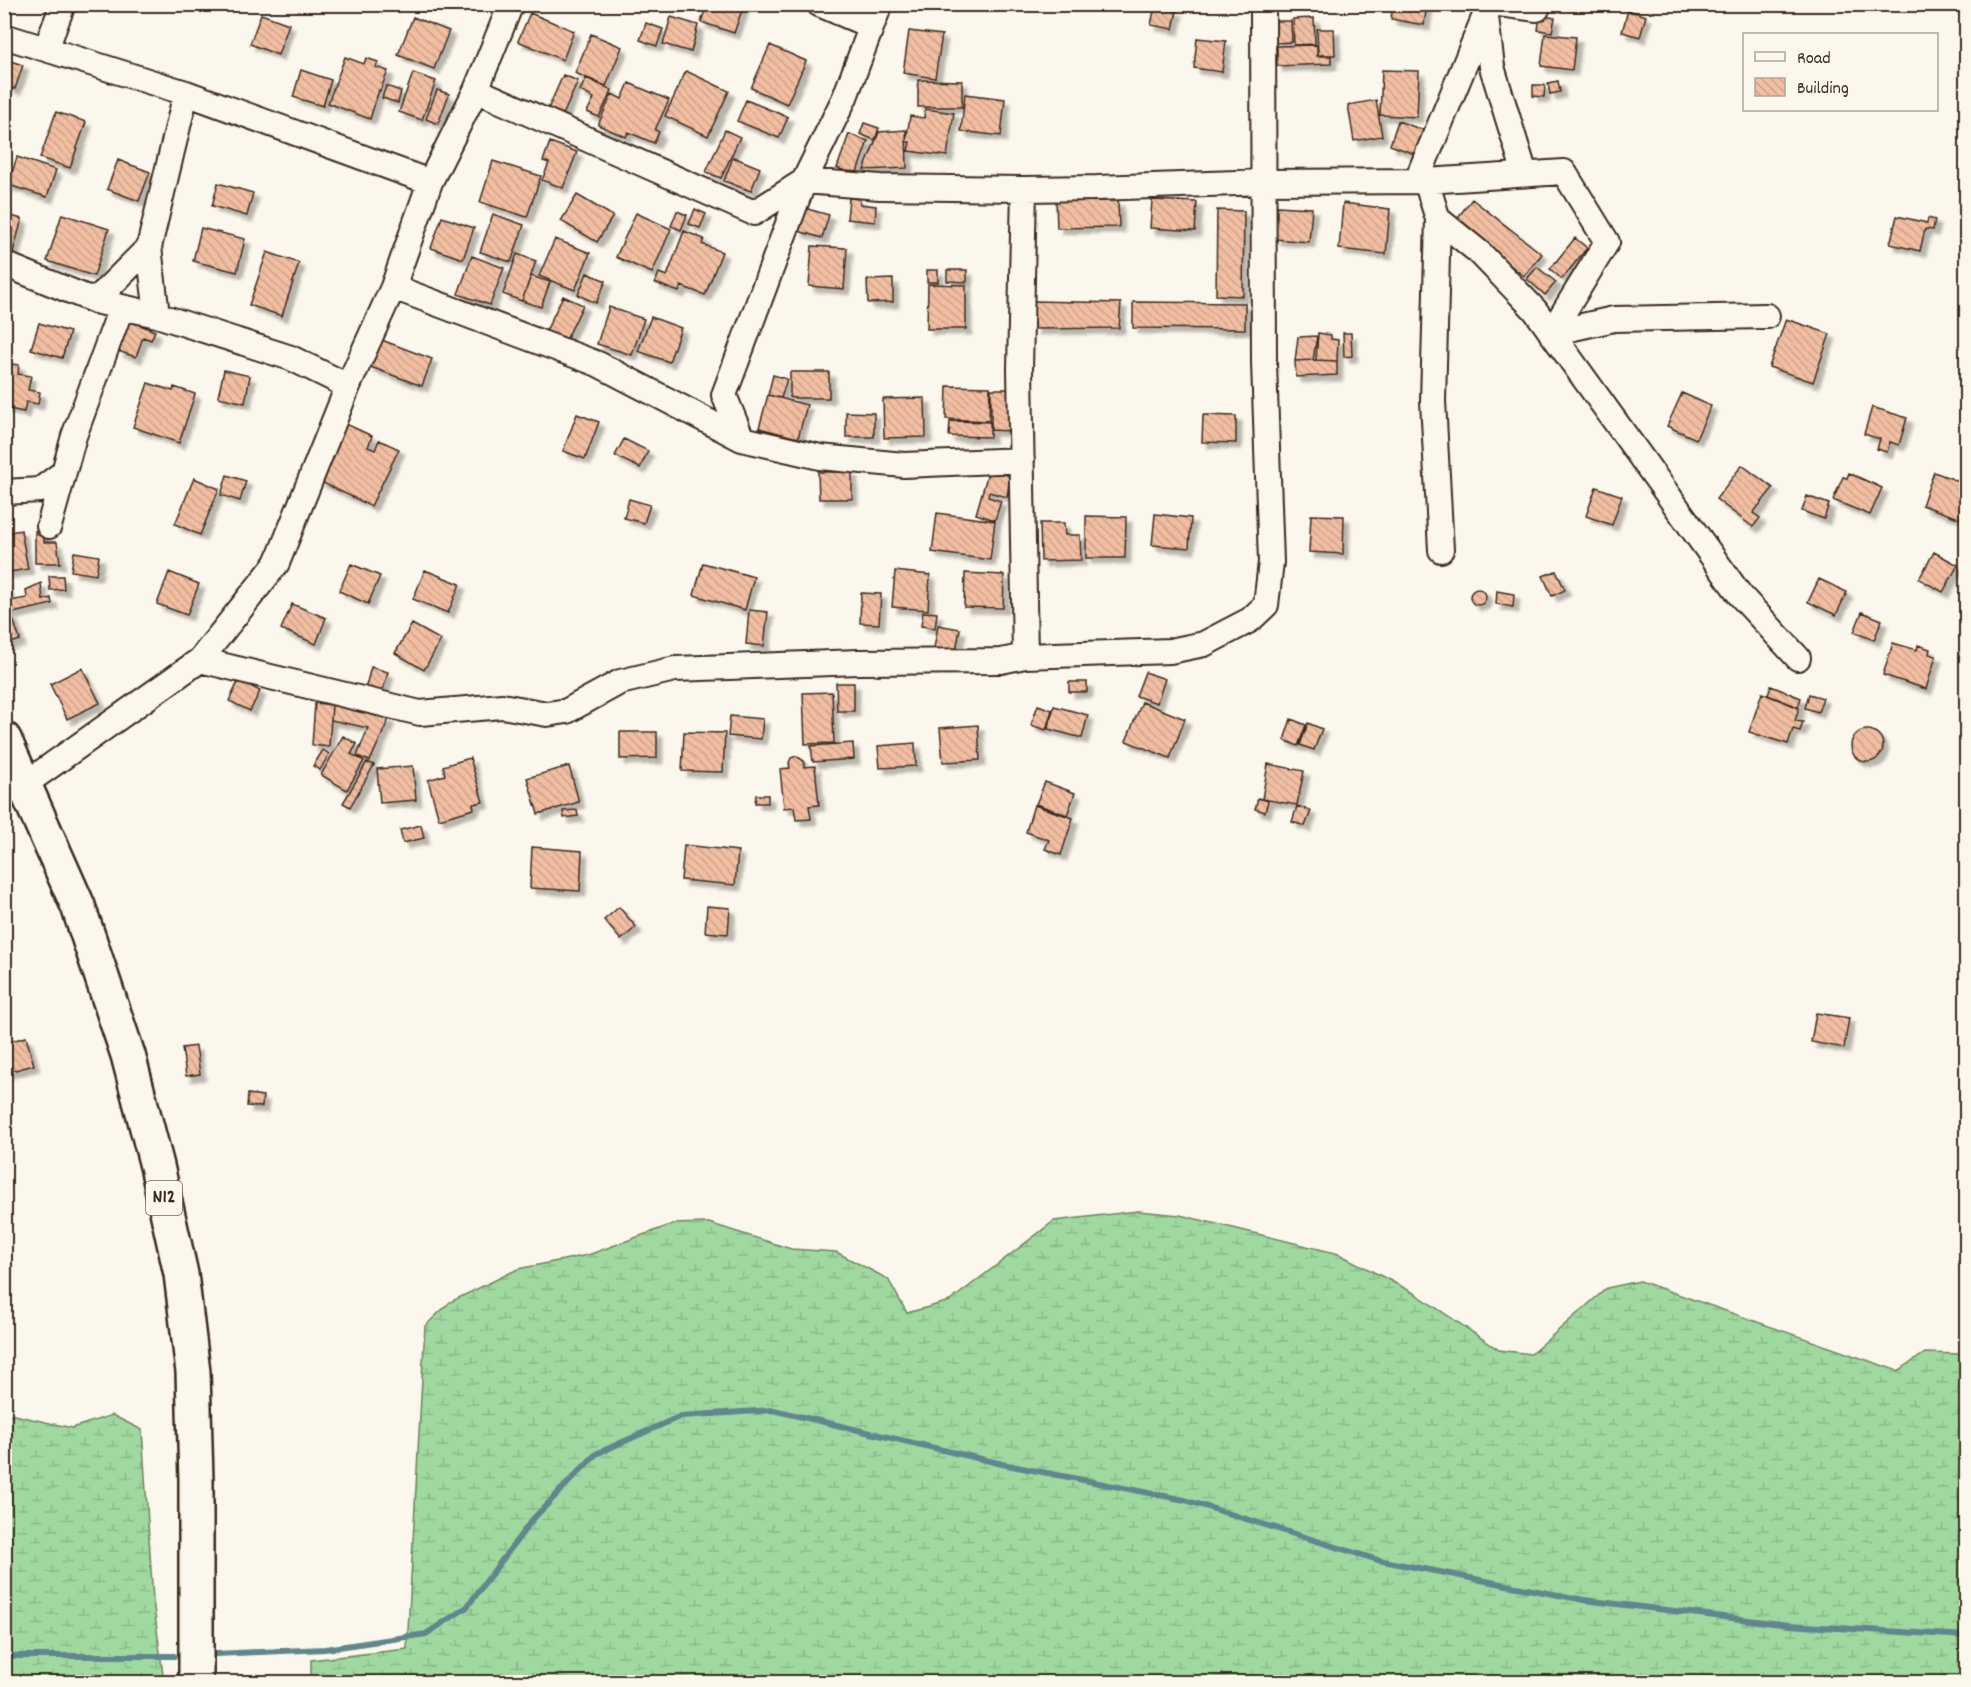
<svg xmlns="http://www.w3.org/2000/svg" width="1971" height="1687" viewBox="0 0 1971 1687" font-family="Dekko,sans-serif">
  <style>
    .wetland { fill: url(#wetland-marsh); stroke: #6d825e; stroke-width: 1.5 }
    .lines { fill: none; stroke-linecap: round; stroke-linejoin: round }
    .stream { stroke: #60868e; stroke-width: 6 }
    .building { fill: url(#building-back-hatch); stroke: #3b2a1e; stroke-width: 1.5; filter: url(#shadow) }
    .minor-casing { stroke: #3b2a1e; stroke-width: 28 }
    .primary-casing { stroke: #3b2a1e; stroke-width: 38 }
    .minor { stroke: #fbf7ec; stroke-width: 24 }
    .primary { stroke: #fbf7ec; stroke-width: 33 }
    .labels { text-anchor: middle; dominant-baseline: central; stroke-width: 4.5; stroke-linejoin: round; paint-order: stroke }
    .shield { fill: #fbf7ec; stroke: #75685c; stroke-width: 1.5 }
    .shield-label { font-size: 20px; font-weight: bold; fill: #3b2a1e }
  </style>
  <defs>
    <pattern id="wetland-marsh" width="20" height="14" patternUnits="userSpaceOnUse" patternTransform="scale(1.5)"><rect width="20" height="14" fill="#9fd99f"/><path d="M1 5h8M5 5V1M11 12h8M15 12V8" fill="none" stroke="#8aba88"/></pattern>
    <pattern id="building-back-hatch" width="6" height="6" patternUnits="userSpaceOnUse" patternTransform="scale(1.5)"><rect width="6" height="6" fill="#f1bea2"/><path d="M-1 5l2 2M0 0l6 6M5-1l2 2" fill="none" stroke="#d0a38b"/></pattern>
    <filter id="shadow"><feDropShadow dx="5.5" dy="5.5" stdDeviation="1.5" flood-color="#0004"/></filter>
  </defs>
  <rect width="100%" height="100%" fill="#fbf7ec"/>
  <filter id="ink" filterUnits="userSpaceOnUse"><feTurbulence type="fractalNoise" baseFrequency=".0167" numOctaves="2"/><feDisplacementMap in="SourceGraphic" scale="12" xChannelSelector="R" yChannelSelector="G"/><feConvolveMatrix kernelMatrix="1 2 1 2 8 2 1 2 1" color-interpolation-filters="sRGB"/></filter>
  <g filter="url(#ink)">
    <path class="wetland" d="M1138 1211 1180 1215 1339 1254 1414 1293 1499 1350 1531 1354 1607 1288 1640 1281 1898 1371 1925 1353 1959 1354 1966 1357V1682H311V1660L407 1649 425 1326 450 1302 518 1269 588 1255 673 1224 709 1223 791 1249 836 1252 888 1279 907 1313 950 1301 1054 1221Z
      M5 1413 72 1428 112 1415 142 1430 153 1600 164 1682H5Z"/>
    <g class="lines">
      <path class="stream" d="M216 1654 325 1649 426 1634 467 1607 532 1520 596 1454 681 1416 773 1410 1002 1464 1185 1500 1378 1560 1584 1600 1789 1625 1966 1636
        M4 1656H174"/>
    </g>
    <path class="building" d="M707 4H744L734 33 701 22Z
      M1393 4H1427L1424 25 1391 19Z
      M1155 6 1177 11 1173 29 1151 25Z
      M1628 10 1646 16 1640 37 1622 32Z
      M530 13 574 31 563 60 518 41Z
      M261 14 289 24 278 55 250 44Z
      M1540 15 1555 18 1552 32 1538 30Z
      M413 17 449 31 434 69 398 55Z
      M671 17 698 25 691 52 663 44Z
      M1314 18 1315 44 1294 45 1293 19Z
      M1274 21H1291L1292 42 1275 43Z
      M646 23 663 29 657 46 640 40Z
      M1317 29H1334L1335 55H1318Z
      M909 31 942 35 935 78 903 73Z
      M591 34 622 47 606 86 575 73Z
      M1545 34 1576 37 1572 70 1541 66Z
      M1197 38 1226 41 1222 72 1194 68Z
      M770 45 806 61 787 104 751 88Z
      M1317 45V56H1331V64L1277 66V46Z
      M345 57 364 64 366 58 378 62 376 67 388 71 380 91 379 90 370 119 328 103Z
      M4 59 23 65 15 89 4 85Z
      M301 70 331 80 323 106 293 97Z
      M1382 70 1419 71 1417 117 1380 115Z
      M686 71 729 91 708 136 665 116Z
      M413 73 436 81 422 120 399 112Z
      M563 75 578 81 563 115 548 109Z
      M586 78 612 90 599 117 587 112 594 98 580 91Z
      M918 80 962 81V107H918Z
      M1558 81 1560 92 1550 94 1548 83Z
      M629 83 669 100 655 130 659 132 654 143 628 132 626 137 598 125 612 94 622 99Z
      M1533 85H1545L1544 97 1533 96Z
      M386 86 401 91 398 103 382 98Z
      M437 90 449 94 438 124 426 119Z
      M965 94 1005 99 1001 136 961 131Z
      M746 100 788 117 779 138 737 121Z
      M1376 100 1382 136 1354 141 1348 105Z
      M925 109 954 113 947 156 908 151 910 142H906L910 116 924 118Z
      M56 112 86 122 70 168 40 158Z
      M1398 121 1423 130 1415 154 1390 145Z
      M864 123 879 128 875 140 860 134Z
      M725 130 740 137 721 178 706 172Z
      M906 130 907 168 864 170 879 132Z
      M849 134 868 141 856 175 837 168Z
      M550 142 577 152 563 188 542 180 549 163 543 161Z
      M17 157 56 170 47 197 8 185Z
      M733 157 760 168 751 191 724 181Z
      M118 160 150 172 139 201 107 189Z
      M493 161 541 176 527 217 480 202Z
      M218 183 253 193 247 216 212 206Z
      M577 195 613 216 597 242 561 221Z
      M849 198 860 199V204L876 206 875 222 847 219Z
      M1472 199 1542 254 1524 276 1455 221Z
      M1152 200 1197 202 1195 231 1150 228Z
      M1056 201H1118L1119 227 1057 228Z
      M1343 203 1390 209 1386 254 1339 249Z
      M1277 206 1312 208 1309 242 1275 239Z
      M804 208 829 215 822 238 798 231Z
      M695 209 706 214 700 228 689 224Z
      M1217 210 1244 211 1243 296 1216 295Z
      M677 211 687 215 681 230 671 226Z
      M636 213 671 229 652 273 616 257Z
      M4 214 22 219 13 252 4 250Z
      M62 214 109 229 94 276 47 261Z
      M493 214 524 225 511 262 480 252Z
      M1897 216 1927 223 1928 218 1935 220 1933 230 1925 229 1920 251 1890 244Z
      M442 217 474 228 463 259 431 248Z
      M201 228 245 239 237 272 193 261Z
      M684 231 704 239 702 244 722 252 705 295 681 286 679 292 655 283 659 273 667 276Z
      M1575 238 1587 248 1562 279 1550 269Z
      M555 239 590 253 575 290 539 276Z
      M812 246 847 248 844 289 809 286Z
      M267 252 299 263 282 316 249 305Z
      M517 254 536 261 522 301 503 294Z
      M472 256 504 268 490 305 458 294Z
      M1537 267 1556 282 1545 295 1527 279Z
      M927 270H938V282H927Z
      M947 270H967V282L947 281Z
      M587 273 606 281 596 303 578 295Z
      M531 276 550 282 541 307 522 301Z
      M893 279V302L868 303 867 280Z
      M928 284 966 285V329H927Z
      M563 296 583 305 566 340 546 331Z
      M1034 301 1121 303 1119 328 1034 329Z
      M1133 302 1245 303V329L1133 328Z
      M609 307 644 319 632 355 597 344Z
      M651 317 681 328 669 362 638 351Z
      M1786 319 1830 334 1813 382 1769 367Z
      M130 321 155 331 151 340 143 337 136 357 118 351Z
      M39 323 70 332 62 358 31 349Z
      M1318 333 1331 335V339L1338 340 1337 361 1316 360Z
      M1343 333H1351L1352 356 1344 357Z
      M1317 336 1313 360 1295 361 1298 337Z
      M379 339 432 359 422 386 368 366Z
      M1313 360 1337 361V375L1296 377 1295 361Z
      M4 363 19 365 18 374 31 376 28 390 40 392 38 404 26 402 24 412 4 408Z
      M224 370 250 376 245 403 218 397Z
      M790 372H829V398H790Z
      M773 375 787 379 781 398 768 395Z
      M148 383 173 391 174 387 195 394 179 443 133 427Z
      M947 386 990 387 989 421 946 419Z
      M991 389H1012L1011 431 991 430Z
      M1682 393 1711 406 1696 439 1667 426Z
      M768 395 807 405 798 438 759 428Z
      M925 398 926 437 884 438 883 399Z
      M1872 407 1907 418 1899 445 1890 442 1887 452 1877 449 1880 439 1864 434Z
      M846 412 874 413V437H846Z
      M577 414 599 422 585 459 563 451Z
      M1203 415 1236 416V443L1202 442Z
      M950 421 990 422V437L949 436Z
      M346 424 372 436 368 447 375 450 379 440 399 449 371 506 319 481Z
      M624 439 648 451 640 468 615 456Z
      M1742 465 1773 488 1753 513 1760 518 1753 527 1716 499Z
      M989 469 1010 476 1007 497 989 492 988 497 1001 501 995 520 976 514Z
      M818 472H852V499H819Z
      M1934 472 1966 484V513L1964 520 1922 505Z
      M1849 473 1882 488 1870 515 1833 500 1843 477 1847 478Z
      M227 475 246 481 240 501 221 495Z
      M194 478 219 489 200 535 175 524Z
      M1596 487 1622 496 1612 525 1586 516Z
      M1807 496 1829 504 1824 519 1802 511Z
      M629 499 650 505 644 523 624 518Z
      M937 513 995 521 990 560 932 552Z
      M1155 514 1191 518 1189 548 1152 545Z
      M1311 515 1344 516 1343 554 1309 552Z
      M1086 516 1126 517 1125 558H1086Z
      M1040 523H1064L1065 535H1080L1081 560 1041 561Z
      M21 530 28 569 4 573V533Z
      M35 531H44V542H57L60 563H35Z
      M74 552 99 556 96 575 71 571Z
      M1934 552 1958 565 1943 592 1919 579Z
      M703 563 754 577 745 610 694 595Z
      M351 564 380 576 368 604 339 591Z
      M425 570 460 584 448 613 413 599Z
      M895 571 930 575 928 610 892 607Z
      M1556 571 1565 590 1552 596 1543 576Z
      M169 572 199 584 187 615 157 604Z
      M965 573 1004 575 1003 608 964 607Z
      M49 576H63L64 589 50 590Z
      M4 578 10 601 27 598 26 590 41 583 43 600 51 598 52 604 4 615Z
      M1819 579 1847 592 1836 615 1808 602Z
      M1470 597a8 8 0 1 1 16 0a8 8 0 1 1-16 0Z
      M1497 591 1514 594 1513 607 1496 604Z
      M861 593 881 594 879 624 860 623Z
      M292 604 326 618 316 644 281 629Z
      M749 610 768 612 764 646 746 644Z
      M923 612 937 613 935 628 921 626Z
      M1862 612 1882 620 1874 640 1854 632Z
      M12 616 20 640 4 645V619Z
      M412 624 441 640 424 670 395 653Z
      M938 625 960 629 956 651 934 648Z
      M1893 643 1917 650 1918 645 1930 649 1929 654 1936 656 1926 689 1883 675Z
      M371 667 388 672 382 694 365 690Z
      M82 668 100 703 67 719 50 684Z
      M1145 672 1165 679 1157 703 1136 696Z
      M239 680 260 691 250 711 229 701Z
      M1069 682H1087V692H1069Z
      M836 683H854V711H837Z
      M1771 686 1801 698 1798 707 1768 695Z
      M832 692 834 743 805 744 803 693Z
      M1762 693 1799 708 1795 721 1803 722 1800 731 1793 729 1788 744 1749 732Z
      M1809 694 1823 698 1818 712 1805 708Z
      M1142 702 1185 719 1170 758 1126 741Z
      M315 703 332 705 329 747 312 745Z
      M332 705 389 719 370 761 357 756 368 728 331 720Z
      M1038 705 1052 710 1046 730 1031 725Z
      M1054 706 1088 715 1082 738 1048 729Z
      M730 716 763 719 761 739 728 736Z
      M1291 719 1306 725 1298 746 1284 740Z
      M1308 723 1322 729 1314 750 1300 745Z
      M978 725 980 760 943 762 940 728Z
      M1851 746a16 16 0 1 1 32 0a16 16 0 1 1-32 0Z
      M620 732H657V758L620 759Z
      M684 732 725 733 723 772 682 771Z
      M343 736 357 744 351 754 364 761 347 790 321 775Z
      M853 743 854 759 813 762 811 746Z
      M915 743 916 766 880 768 878 746Z
      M323 750 329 754 320 770 313 766Z
      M796 756 804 761V767L815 766 819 805 809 806 811 819 796 820 794 807 784 808 780 769 790 768 789 763 791 758Z
      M470 758 483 802 473 804 474 809 439 819 428 780 445 775 443 766Z
      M367 762 374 765 350 807 343 803Z
      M1268 764 1304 771 1297 805 1262 799Z
      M413 766 416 800 380 803 377 769Z
      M569 766 579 802 538 814 527 778Z
      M1045 782 1075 793 1067 815 1036 804Z
      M756 795H768V803H755Z
      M1258 798 1268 801 1265 812 1255 809Z
      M1034 805 1073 818 1061 855 1045 849 1049 840 1026 832Z
      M1297 806 1311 811 1305 826 1292 822Z
      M577 810 578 816 564 818 563 811Z
      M421 825 424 838 403 843 400 830Z
      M684 845 738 851 735 885 681 880Z
      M532 847 582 851 580 891 530 888Z
      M707 906 730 908 728 934 705 932Z
      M619 907 636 927 621 940 604 920Z
      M1816 1013 1849 1018 1844 1048 1811 1042Z
      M26 1037 34 1065 4 1073V1043Z
      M196 1046 200 1074 186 1076 182 1048Z
      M248 1094 263 1096 262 1107 247 1106Z"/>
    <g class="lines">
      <g class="minor-casing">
        <path id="minor" d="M819 4 871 26
          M1486 4V13L1421 170 1426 181 1564 172 1607 242 1551 333
          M1499 4 1537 9
          M1486 17 1492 67 1525 174
          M4 36 186 93 430 182
          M46 49 63 4
          M476 90 754 213 804 181 880 187 1024 189 1097 188 1263 182 1426 181 1438 219 1480 253 1535 310 1740 595 1798 658
          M1438 219 1433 401 1441 550
          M4 264 95 301 157 315 291 358 348 386
          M393 287 598 364 742 439 724 395 804 181 845 97 880 4
          M95 301 149 247
          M157 315 149 247 186 93
          M1551 333 1614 319 1767 316
          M742 439 820 457 904 465 1022 460
          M4 492 40 490 64 472
          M49 526 74 436 121 308
          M1025 656 1170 651 1204 644 1250 620 1266 605 1271 562 1264 363 1263 4
          M200 660 420 713 502 706 547 714 567 711 620 682 675 669 858 662 1001 661 1025 656 1020 369 1024 189
          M25 784 200 660 277 563 348 386 393 287 430 182 476 90 511 4"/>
      </g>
      <g class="primary-casing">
        <path id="primary" d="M4 739 78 906 128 1055 157 1166 181 1274 193 1372 196 1481V1682"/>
      </g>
      <use href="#minor" class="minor"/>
      <use href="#primary" class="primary"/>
    </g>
  </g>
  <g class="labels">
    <rect class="shield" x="146" y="1181" width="36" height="34" rx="4.5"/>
    <g class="shield-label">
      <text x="164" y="1198">N12</text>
    </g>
  </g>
  <rect width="1971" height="1687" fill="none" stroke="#fbf7ec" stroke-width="24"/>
  <rect x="12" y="12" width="1947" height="1663" fill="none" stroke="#3b2a1e" stroke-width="2" filter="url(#ink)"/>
  <rect x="1743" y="33" width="195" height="78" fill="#fbf7ec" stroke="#aea59a" stroke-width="1.5"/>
  <rect x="1755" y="52" width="30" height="9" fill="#fbf7ec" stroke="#aea59a" stroke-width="1.5"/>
  <text x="1797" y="63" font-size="18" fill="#3b2a1e">Road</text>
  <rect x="1755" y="78" width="30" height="18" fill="url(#building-back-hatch)" stroke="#aea59a" stroke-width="1.5"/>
  <text x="1797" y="93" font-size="18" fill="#3b2a1e">Building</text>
</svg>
